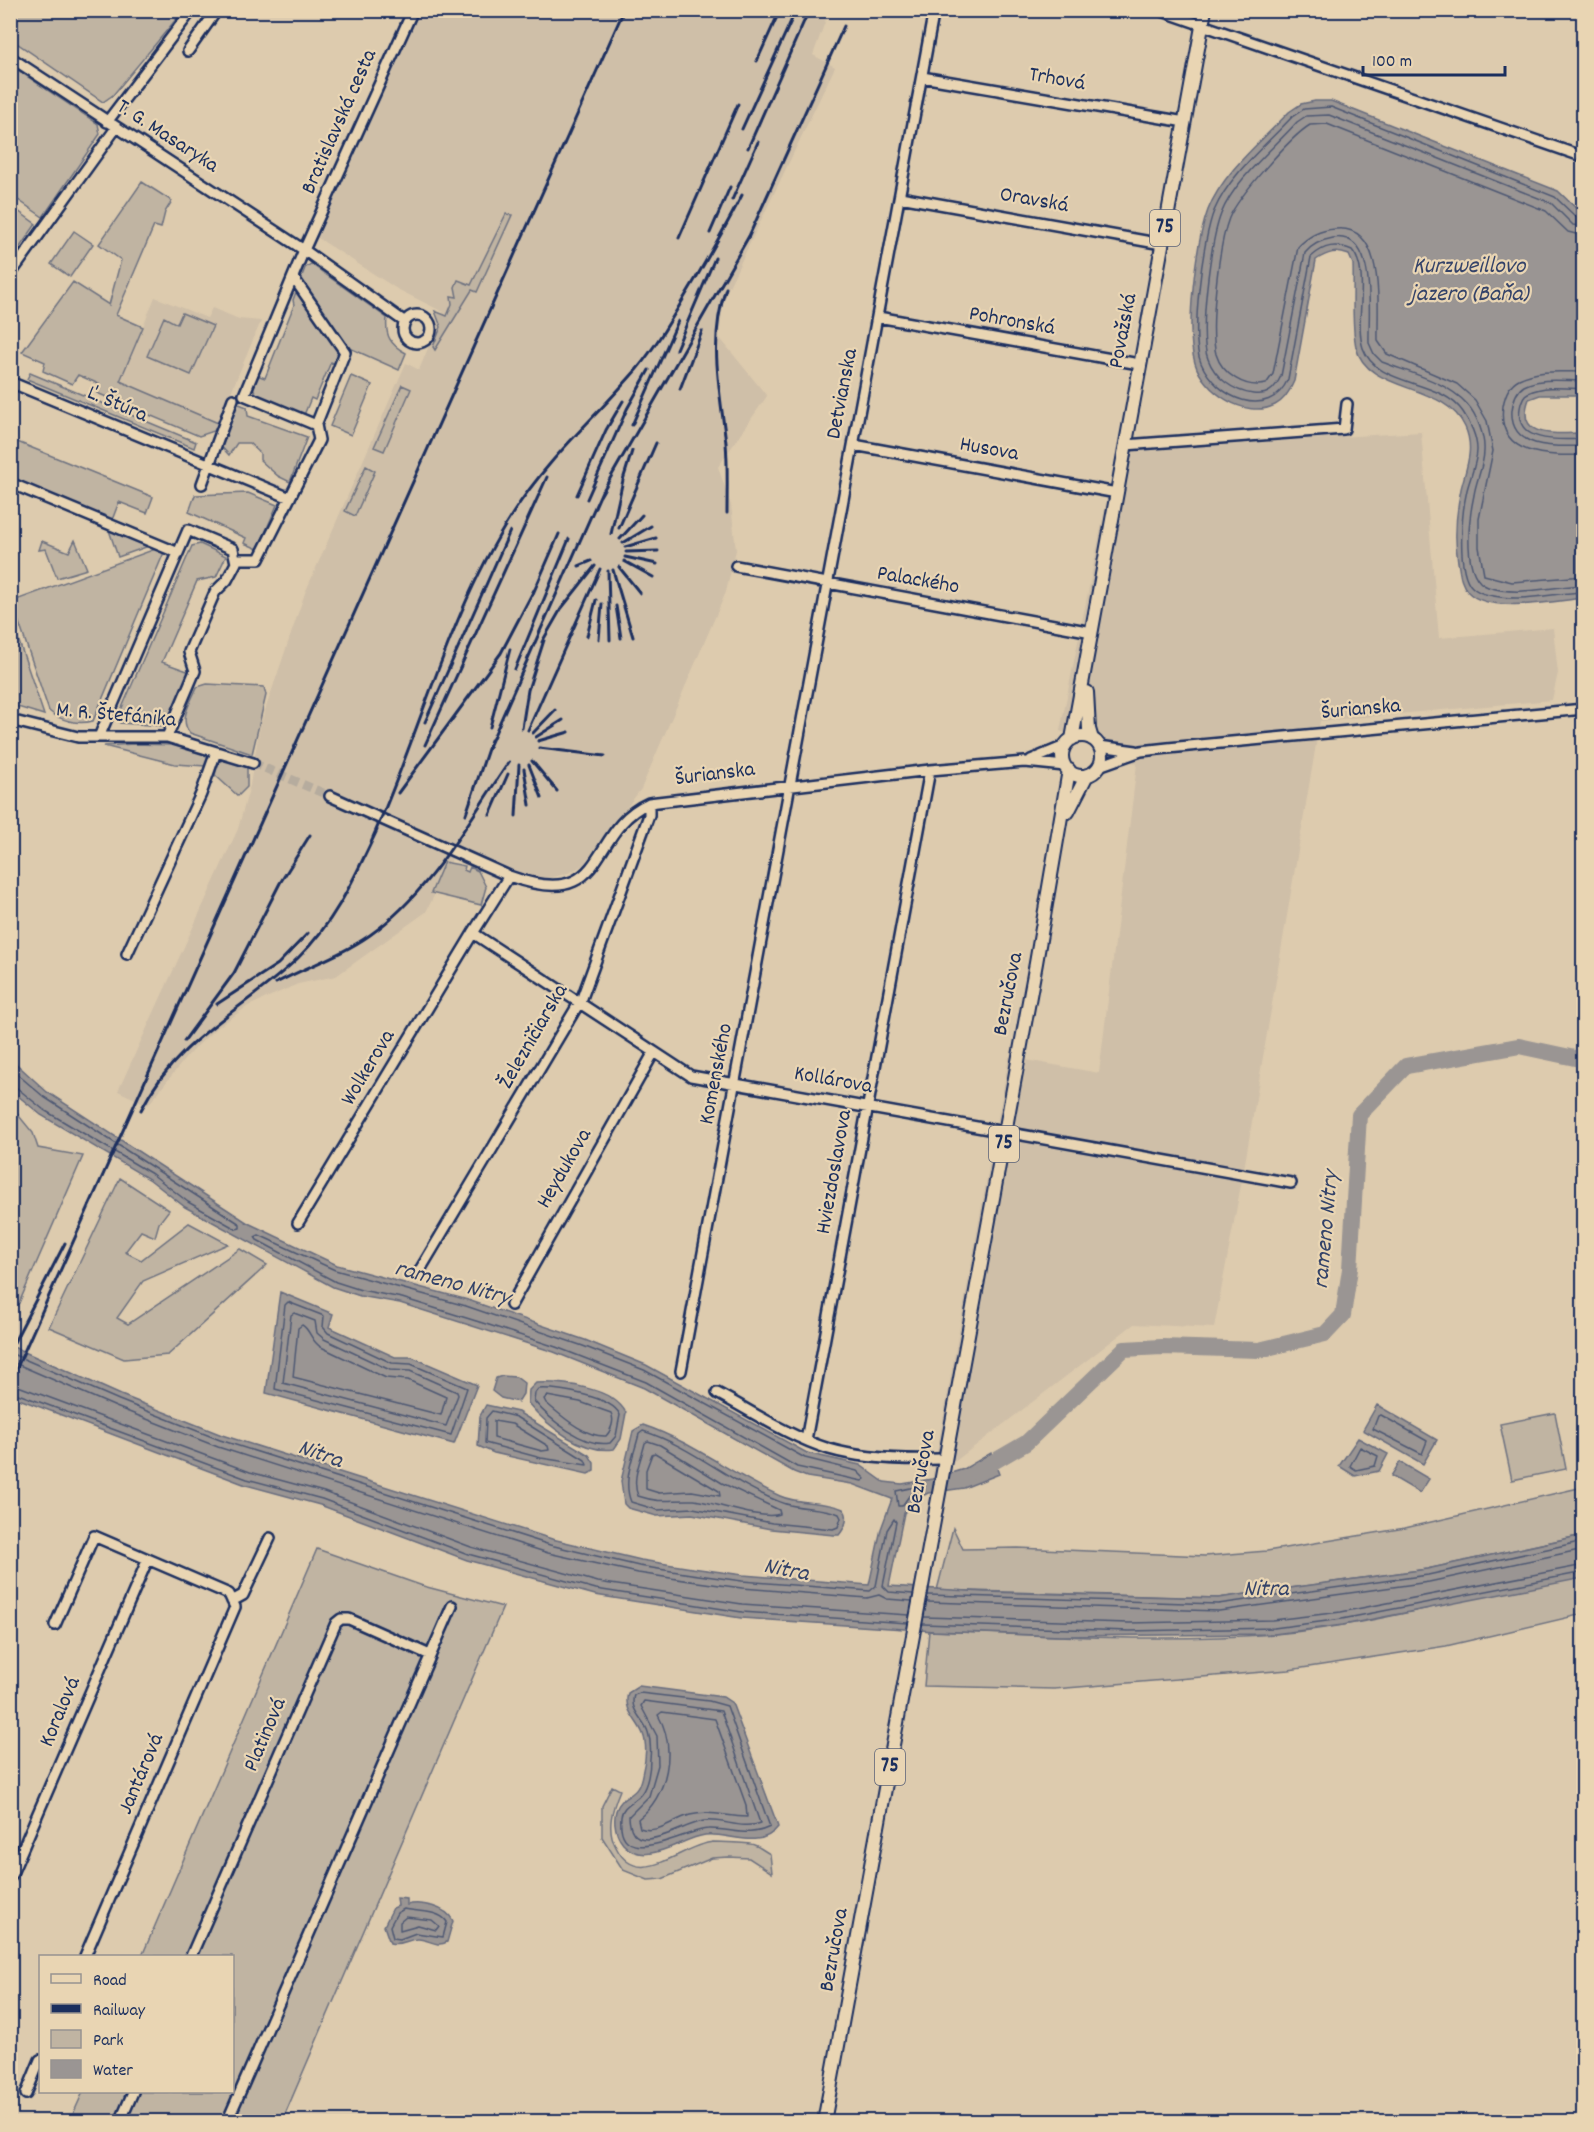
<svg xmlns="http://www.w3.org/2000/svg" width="1594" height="2132" viewBox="0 0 1594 2132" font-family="Dekko,sans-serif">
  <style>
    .built { fill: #cfbfa8 }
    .green { fill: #c0b4a2; stroke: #6e7280; stroke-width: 1.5 }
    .water { fill: #9a9593; stroke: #676c7e; stroke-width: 1.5 }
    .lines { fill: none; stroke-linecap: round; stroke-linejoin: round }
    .shore { stroke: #4e5873; stroke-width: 1.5 }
    .river { stroke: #9a9593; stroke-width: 16 }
    .minor-tunnel { stroke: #b6ac9e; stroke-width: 9; stroke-dasharray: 9 4.5; stroke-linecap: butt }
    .minor-casing { stroke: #1b2f5e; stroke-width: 14 }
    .major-casing { stroke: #1b2f5e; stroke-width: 16 }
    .minor { stroke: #e9d5b3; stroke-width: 9 }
    .major { stroke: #e9d5b3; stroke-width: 12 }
    .rail { stroke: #1b2f5e; stroke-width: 3 }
    .labels { text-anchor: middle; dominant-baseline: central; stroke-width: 4.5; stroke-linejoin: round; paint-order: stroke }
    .shield { fill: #e9d5b3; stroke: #596178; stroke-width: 1.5 }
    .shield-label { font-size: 21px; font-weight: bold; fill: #1b2f5e }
    .street-label { font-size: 22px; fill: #1b2f5e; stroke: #e9d5b3 }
    .water-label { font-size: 24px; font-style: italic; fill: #344369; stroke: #e9d5b3 }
  </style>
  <rect width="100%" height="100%" fill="#ddcbae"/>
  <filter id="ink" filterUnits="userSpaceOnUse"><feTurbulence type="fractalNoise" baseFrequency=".0167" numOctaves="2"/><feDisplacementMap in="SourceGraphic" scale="12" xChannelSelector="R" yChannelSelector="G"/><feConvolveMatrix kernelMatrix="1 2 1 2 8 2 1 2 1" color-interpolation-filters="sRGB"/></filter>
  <g filter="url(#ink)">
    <path class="built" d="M416 11H829L813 55 835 67 724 297 719 337 767 396 718 467 731 505 736 550 726 592 641 789 583 865 571 872 544 880 512 872 457 849 426 912 336 976 298 984 248 1006 214 1030 188 1055 148 1105 118 1091 238 829 250 785 260 725 305 593 406 363 419 370 443 312 397 289 315 236Z
      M155 297 207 318 212 308 239 319 261 321 218 423 120 382Z
      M1421 432 1439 638 1553 628 1558 673 1552 700 1320 721 1244 1169 1214 1328 1134 1324 932 1479 1009 1057 1099 1073 1137 764 1060 731 1115 459 1130 450Z"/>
    <path class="green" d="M11 10H183V11L113 95 103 102 11 39Z
      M10 65 98 124 100 134 43 217 11 195Z
      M142 182 172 201 165 212 161 228 154 226 116 315 143 327 120 381 218 423 214 431 199 436 97 393 99 384 78 375 72 384 43 371 45 362 22 352 73 282 109 305 121 260 99 244Z
      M11 206 36 224 11 260 10 206Z
      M506 214 512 215 477 292 472 290 435 350 433 347 441 327 435 311 447 316 452 304 451 296 457 297 455 287 458 280 471 285Z
      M74 231 93 244 70 277 51 264Z
      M311 264 387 318C385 335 390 345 406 353L399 370 352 349 338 365 331 362 315 400 311 398 304 415 256 394 252 385 257 375 265 378 294 305 293 300 305 268Z
      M182 313 213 326 191 375 147 356 164 317 177 324Z
      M30 373 196 442 194 448 27 379Z
      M351 376 372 385 351 435 330 426Z
      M402 385 411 389 384 451 374 447Z
      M234 402 247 407 248 416 307 437 290 482 278 476 260 460V453L249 443H237L229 455 218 443Z
      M10 439 153 497 147 513 119 502 112 520 11 479Z
      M366 466 375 471 355 516 345 511Z
      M248 493 277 505 258 549 244 543 246 538 189 512 195 495Z
      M108 527 149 544V546L118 557Z
      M75 540 87 569 57 578 46 549 39 550 42 541 69 552Z
      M200 544 226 556 216 577 197 581 162 662 190 672 172 718 164 726 120 723 118 717 192 546Z
      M158 548 165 550 93 721C78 725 61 721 49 711L13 605 16 600Z
      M10 618H11L44 715 11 705Z
      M207 684 264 687 266 695 252 754 190 733C178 719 191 702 197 687Z
      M133 744 175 745 205 754 208 758 206 766 175 764 104 746Z
      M224 759 247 766V787L238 796 215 775 218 763Z
      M444 862 465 866 464 870 468 872 470 867 478 871 486 887 481 905 431 893Z
      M10 1105 33 1133 38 1148 83 1156 19 1303 10 1300Z
      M120 1178 169 1210 159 1223 155 1237 141 1231 125 1252 141 1260 189 1223 228 1244 143 1281 117 1318 128 1324 240 1249 267 1265 168 1355 124 1359 49 1327Z
      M1555 1413 1566 1469 1512 1480 1500 1424Z
      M1583 1487V1535L1427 1569 1218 1598 937 1590 953 1528 963 1549 1018 1548 1205 1556 1267 1551 1405 1528Z
      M317 1549 423 1586 503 1607 282 2121H70L83 2092H232V1956H142Z
      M1583 1578V1614L1446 1646 1289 1670 1054 1689 924 1686 929 1631C1043 1635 1160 1643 1275 1634 1379 1625 1480 1592 1583 1578Z
      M612 1786 620 1790C612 1809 606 1829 616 1847 638 1892 681 1845 713 1842 718 1842 751 1843 754 1845 760 1847 764 1851 770 1854L772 1873 749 1858 729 1857 712 1858 662 1879 648 1880 623 1870 602 1837V1806Z"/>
    <path class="water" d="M1315 101H1331L1558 191 1580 212 1584 225 1583 395H1540L1529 399C1514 440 1557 433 1583 433V598C1556 601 1488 614 1468 592 1460 583 1460 572 1458 562 1454 538 1456 513 1461 489 1466 468 1475 449 1465 427 1444 381 1367 394 1356 347 1351 323 1354 289 1353 264L1349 255C1336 250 1328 252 1316 260L1294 381C1290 391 1285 400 1275 405 1245 420 1203 391 1195 363 1185 330 1196 242 1208 210 1223 172 1262 141 1289 112L1301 104Z
      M10 1058 47 1092 248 1223 337 1265 468 1300 585 1340 646 1365 807 1453 860 1465 884 1482 902 1484 932 1479 964 1469 991 1453 999 1474 964 1488 928 1493 913 1501 904 1513 889 1586 984 1592 1218 1598 1427 1569 1583 1535V1578L1343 1625 1274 1634 1060 1636 934 1631 741 1618 595 1595 467 1560 320 1505 246 1485 11 1396V1346L121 1395 222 1435 552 1539 641 1560 692 1568 743 1575 869 1585 881 1529 892 1499 852 1484 807 1477 794 1472 644 1388 554 1352 400 1303 360 1296 333 1287 185 1207 149 1179 41 1115 11 1090Z
      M280 1292 333 1314 329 1327 395 1357H412L477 1385 454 1444 266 1393Z
      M502 1376 516 1377 524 1383 523 1394 518 1402 501 1398 492 1391 496 1378Z
      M536 1383C562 1382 613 1387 626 1413L621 1439 614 1449C583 1454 547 1426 528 1403L529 1390Z
      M486 1405 518 1412 544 1428 589 1455 594 1463V1471L588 1474 494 1453 478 1446 480 1416Z
      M1377 1405 1437 1440 1423 1464 1363 1430Z
      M643 1425C691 1441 733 1475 780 1496 800 1505 823 1500 843 1509 850 1516 845 1528 839 1535H834L771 1529 692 1514 657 1516 628 1508 624 1504 621 1481 633 1431Z
      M1358 1438 1388 1454 1379 1471 1355 1476 1339 1466Z
      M1400 1462 1429 1479 1420 1493 1391 1476Z
      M639 1686 723 1697 732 1703 776 1821 778 1827C760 1851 728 1832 705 1835 681 1838 645 1869 623 1844 614 1833 611 1813 621 1802 626 1796 634 1795 638 1787 641 1782 642 1775 643 1770 646 1759 647 1744 643 1734 637 1719 623 1711 628 1693Z
      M397 1898 407 1899V1905C420 1901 447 1907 453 1921L447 1942C436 1948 429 1939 418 1939 407 1939 402 1946 390 1943L384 1926 393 1908 398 1906Z"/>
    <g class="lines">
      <path class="shore" d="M1584 220 1577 218 1555 197 1331 107 1304 109 1292 117C1266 145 1229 175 1214 211 1203 237 1190 338 1201 363 1216 398 1269 422 1288 379L1311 257C1324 245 1336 243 1352 250 1371 272 1354 321 1363 348 1377 388 1440 378 1463 412 1470 422 1477 437 1477 450 1477 462 1470 478 1467 490 1462 511 1456 571 1472 587 1476 591 1484 594 1489 595 1520 603 1552 593 1584 592
        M1584 227 1573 225 1551 203 1329 115 1306 116 1297 122C1272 150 1235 179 1221 214 1211 240 1198 334 1208 359 1215 378 1233 391 1253 394 1268 396 1275 389 1281 376L1305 253C1312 244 1322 240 1333 238 1379 231 1368 315 1369 343L1374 354 1382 362C1410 373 1446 381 1467 404 1477 415 1485 436 1484 451 1484 465 1476 481 1474 495 1469 518 1461 578 1488 587 1518 597 1553 586 1584 585
        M1584 236 1568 232 1546 211 1327 124 1310 125C1290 137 1238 197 1229 218 1219 244 1209 328 1216 354 1222 374 1245 389 1266 384L1273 374 1298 247C1308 236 1321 230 1335 229 1387 223 1377 309 1378 341L1387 354 1457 384 1475 400 1487 421 1493 451 1479 519V547L1484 575 1512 582 1584 576
        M1584 372C1562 372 1539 369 1519 379 1509 384 1505 395 1503 406 1496 457 1549 456 1584 455
        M1584 381C1564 381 1541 377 1524 386 1516 391 1513 402 1512 410 1509 450 1556 447 1584 446
        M1584 389C1566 388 1544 385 1528 393 1523 395 1521 402 1520 408 1514 444 1561 440 1584 439
        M10 1068 44 1097 240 1224V1228L236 1229 188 1202 152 1174 44 1110 17 1088 10 1087
        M259 1235 335 1270 466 1306 583 1346 644 1370 805 1458 857 1471 865 1479 862 1481 797 1467 646 1382 556 1347 489 1325 402 1298 361 1290 336 1282 257 1240 255 1237Z
        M288 1302 324 1316 323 1327 328 1333 392 1363 411 1364 467 1388 451 1435 275 1389 285 1305Z
        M294 1313 315 1321 317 1333 324 1339 390 1370 410 1371 457 1392 458 1395 446 1426 283 1383 291 1315Z
        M302 1325C310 1329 311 1342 321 1347L386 1378 408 1380 446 1397 441 1415 293 1377 298 1328Z
        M10 1353 119 1400 220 1440 550 1545 639 1566 691 1574 742 1581 870 1591 876 1586 887 1530 894 1519 896 1522 883 1586 889 1592 913 1594
        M10 1361 116 1407 218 1447 548 1553 638 1573 690 1581 742 1588 867 1598 879 1595 887 1599 912 1601
        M10 1383 250 1472 324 1492 471 1547 598 1582 742 1604 909 1615
        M538 1389C557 1388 612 1396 620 1415L616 1436 610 1443C584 1448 549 1419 534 1401L535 1393Z
        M10 1391 247 1479 322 1499 468 1554 596 1589 742 1612 908 1623
        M547 1396 580 1402 611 1413C615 1420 611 1431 606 1436 584 1437 562 1416 546 1403L544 1399Z
        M492 1411 516 1417 585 1460 587 1465 541 1458 485 1443 486 1418Z
        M1381 1415 1427 1441 1422 1454 1373 1429 1378 1416Z
        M494 1421 512 1424 548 1446 549 1450 542 1451 494 1438Z
        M643 1431C692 1446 732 1484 780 1502 799 1510 821 1506 839 1514L841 1518 838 1527 833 1529 772 1523 693 1508 658 1510 631 1502C622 1480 634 1456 639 1434Z
        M648 1441 660 1445 722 1483 779 1510 780 1514C762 1521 714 1502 694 1500 671 1499 662 1504 638 1496 631 1478 641 1461 645 1443Z
        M1360 1447 1378 1456 1375 1466 1356 1470 1350 1466Z
        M655 1453 719 1491 720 1496 692 1491 659 1493 646 1489V1470L652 1454Z
        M915 1487 917 1491 909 1496 902 1506H898L896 1491Z
        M928 1595 1218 1604 1428 1575 1584 1541
        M927 1602 1219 1611 1429 1582 1584 1549
        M924 1617 1129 1623 1273 1620 1341 1612 1584 1565
        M923 1624 1129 1631 1274 1628 1342 1619 1584 1572
        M640 1693 709 1701 727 1706 770 1827C748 1838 731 1828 708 1829 686 1829 616 1874 621 1817 622 1805 635 1802 641 1794 648 1785 650 1769 650 1759 651 1750 651 1741 648 1732 644 1719 629 1711 634 1695Z
        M644 1701 721 1711 760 1823C742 1830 724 1819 704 1821 681 1824 630 1863 629 1816L649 1796 658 1765 657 1736 641 1706Z
        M662 1712 715 1719 746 1805 747 1817C727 1817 710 1810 690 1815 674 1819 657 1835 640 1828L638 1819C668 1796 677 1748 658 1715Z
        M404 1909C418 1912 439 1910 447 1922L443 1937 416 1933 400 1939 393 1938 390 1926 397 1913Z
        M406 1917 432 1920 439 1926 436 1930 418 1925 400 1930V1922Z"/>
      <path class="river" d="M976 1472 1026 1443 1124 1349 1162 1347 1259 1350 1325 1334 1343 1315 1350 1269 1359 1115 1406 1066 1519 1046 1584 1060"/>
      <path class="minor-tunnel" d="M253 763 330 796"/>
      <g class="minor-casing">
        <path id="minor" d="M1159 10 1584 157
          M188 51 217 10
          M10 57 304 250 405 322
          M922 77 1185 122
          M107 122 192 10
          M900 197 1162 244
          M10 275 116 128
          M293 277 345 352 316 425
          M403 329a14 14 0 1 1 28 0a14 14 0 1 1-28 0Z
          M878 317 1139 364
          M10 382 290 498
          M316 425 244 395 304 250 413 10
          M854 445 1117 493
          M1125 445 1344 429 1347 404
          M10 483 176 552
          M202 484 233 399
          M236 559H259L319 440 316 425
          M736 566 1092 632
          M10 720 78 737H167L253 763
          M99 737 188 530 233 549 236 563 227 580 215 592 189 652 195 671 167 737
          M1099 746 1136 751
          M1031 760 1065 746
          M1099 766 1141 751 1168 748 1584 709
          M330 796 509 876C611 913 586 831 649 803L930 770 1025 762 1065 766
          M509 876 473 933 691 1076 1291 1183
          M127 954 201 794 216 752
          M298 1223 473 933
          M417 1275 582 998 649 815V803
          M511 1305 654 1052
          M681 1371 934 10
          M717 1393C753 1412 790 1437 829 1449 863 1459 905 1460 940 1459
          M806 1440 930 770
          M232 1601 243 1595 270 1538
          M55 1625 94 1536 229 1594 235 1607 85 1956
          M10 1878 147 1561
          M191 1956 336 1623 341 1619H349L430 1655
          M26 2094 40 2060
          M120 2122 133 2092
          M227 2122 452 1606"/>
      </g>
      <g class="major-casing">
        <path id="major" d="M1087 692 1089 729 1092 739
          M1062 756a20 20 0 1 1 40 0a20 20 0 1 1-40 0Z
          M1072 739 1205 10
          M1068 812 1087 775
          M824 2122 1036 963 1069 770"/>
      </g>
      <use href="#minor" class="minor"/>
      <use href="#major" class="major"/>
      <path class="rail" d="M757 61 780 10
        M742 129 796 10
        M748 148 809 10
        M732 200 758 142
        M710 233 730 187
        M679 238 738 104
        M726 288C708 340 720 390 726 443 728 466 727 490 727 513
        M676 349 715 258
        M680 389 702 331
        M632 425 678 321
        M577 495 606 430 623 401
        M600 496 749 236 844 26
        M587 499 627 409 649 370
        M619 528 656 443
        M611 534 623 480 632 451
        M620 539 642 515
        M623 543 651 526
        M625 547 656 538
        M626 552 658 551
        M625 557 657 564
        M624 561 653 577
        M579 566 591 561
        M619 567 640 593
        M613 570 633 637
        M608 571 610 640
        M532 596 559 534
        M616 606 621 638
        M587 636 596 600
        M599 639 602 604
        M542 642 561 609 595 566
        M515 669 569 539
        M425 722 510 531
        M490 727 510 649
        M522 728 528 690 544 640
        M528 730 600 569
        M533 733 555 710
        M536 737 563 720
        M538 741 569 732
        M425 745 547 477
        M539 748 605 756
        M488 749 602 491
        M532 761 557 791
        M529 765 542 798
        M524 769 530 805
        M398 793 501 653 534 590
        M466 814 491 740
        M490 815 508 774
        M516 816 519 765
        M373 837C421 730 449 613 513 513 547 459 596 417 637 369 660 341 677 309 696 278 712 250 728 223 742 195
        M276 983C308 966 340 956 370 935 430 893 468 821 509 762
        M217 1004 278 964 308 933
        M184 1041 234 973 280 883 310 835
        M141 1110C178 1037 243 1011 298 958 336 921 355 876 377 830
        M10 1350 65 1243
        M10 1383 624 10"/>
    </g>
  </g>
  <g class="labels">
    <g class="shield">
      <rect x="1150" y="210" width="30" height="36" rx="4.5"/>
      <rect x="989" y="1126" width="30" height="36" rx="4.5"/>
      <rect x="875" y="1749" width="30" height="36" rx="4.5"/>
    </g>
    <g class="shield-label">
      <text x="1165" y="228">75</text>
      <text x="1004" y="1144">75</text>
      <text x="890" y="1767">75</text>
    </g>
    <g class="street-label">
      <text transform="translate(1057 80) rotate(10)">Trhová</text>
      <text transform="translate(340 122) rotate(-66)">Bratislavská cesta</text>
      <text transform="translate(167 137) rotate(33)">T. G. Masaryka</text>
      <text transform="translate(1034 201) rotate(10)">Oravská</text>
      <text transform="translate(1012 322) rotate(10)">Pohronská</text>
      <text transform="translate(1124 331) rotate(-79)">Považská</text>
      <text transform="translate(843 394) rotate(-79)">Detvianska</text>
      <text transform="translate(117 405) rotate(23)">Ľ. Štúra</text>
      <text transform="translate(989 450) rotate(10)">Husova</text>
      <text transform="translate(918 581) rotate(10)">Palackého</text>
      <text transform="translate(1361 710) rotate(-5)">Šurianska</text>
      <text transform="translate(116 716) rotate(5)">M. R. Štefánika</text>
      <text transform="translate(715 775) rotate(-7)">Šurianska</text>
      <text transform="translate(1009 994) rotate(-79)">Bezručova</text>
      <text transform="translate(534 1037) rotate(-60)">Železničiarska</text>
      <text transform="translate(369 1068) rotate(-59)">Wolkerova</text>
      <text transform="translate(717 1074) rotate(-79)">Komenského</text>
      <text transform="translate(833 1081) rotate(10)">Kollárova</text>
      <text transform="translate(565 1169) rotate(-60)">Heydukova</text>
      <text transform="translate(835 1172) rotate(-80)">Hviezdoslavova</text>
      <text transform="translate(922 1472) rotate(-80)">Bezručova</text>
      <text transform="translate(61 1712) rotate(-67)">Koralová</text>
      <text transform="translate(266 1735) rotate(-67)">Platinová</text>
      <text transform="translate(142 1774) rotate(-67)">Jantárová</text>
      <text transform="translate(835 1950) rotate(-80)">Bezručova</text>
    </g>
    <g class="water-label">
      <text x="1469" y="267">Kurzweillovo<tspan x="1469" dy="28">jazero (Baňa)</tspan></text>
      <text transform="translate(1327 1230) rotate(-85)">rameno Nitry</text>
      <text transform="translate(452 1284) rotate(15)">rameno Nitry</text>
      <text transform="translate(320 1455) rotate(20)">Nitra</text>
      <text transform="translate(786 1571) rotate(11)">Nitra</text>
      <text x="1266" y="1590">Nitra</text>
    </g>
  </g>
  <rect width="1594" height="2132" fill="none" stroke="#e9d5b3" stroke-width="36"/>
  <rect x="18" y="18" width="1558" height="2096" fill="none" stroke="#1b2f5e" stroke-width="2" filter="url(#ink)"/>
  <rect x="39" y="1955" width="195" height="138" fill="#e9d5b3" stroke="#979391" stroke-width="1.5"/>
  <rect x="51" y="1974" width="30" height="9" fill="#e9d5b3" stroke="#979391" stroke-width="1.5"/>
  <text x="93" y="1985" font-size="18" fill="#1b2f5e">Road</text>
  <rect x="51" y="2004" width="30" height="9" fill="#1b2f5e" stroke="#979391" stroke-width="1.5"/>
  <text x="93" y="2015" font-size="18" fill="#1b2f5e">Railway</text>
  <rect x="51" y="2030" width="30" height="18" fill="#c0b4a2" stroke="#979391" stroke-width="1.5"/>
  <text x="93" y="2045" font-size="18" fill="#1b2f5e">Park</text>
  <rect x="51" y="2060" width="30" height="18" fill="#9a9593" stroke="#979391" stroke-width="1.5"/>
  <text x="93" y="2075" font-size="18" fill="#1b2f5e">Water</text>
  <path d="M1363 66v9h142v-9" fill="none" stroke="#1b2f5e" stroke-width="3"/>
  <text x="1372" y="66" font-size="18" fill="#1b2f5e" stroke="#e9d5b3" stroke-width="4.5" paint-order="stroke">100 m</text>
</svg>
